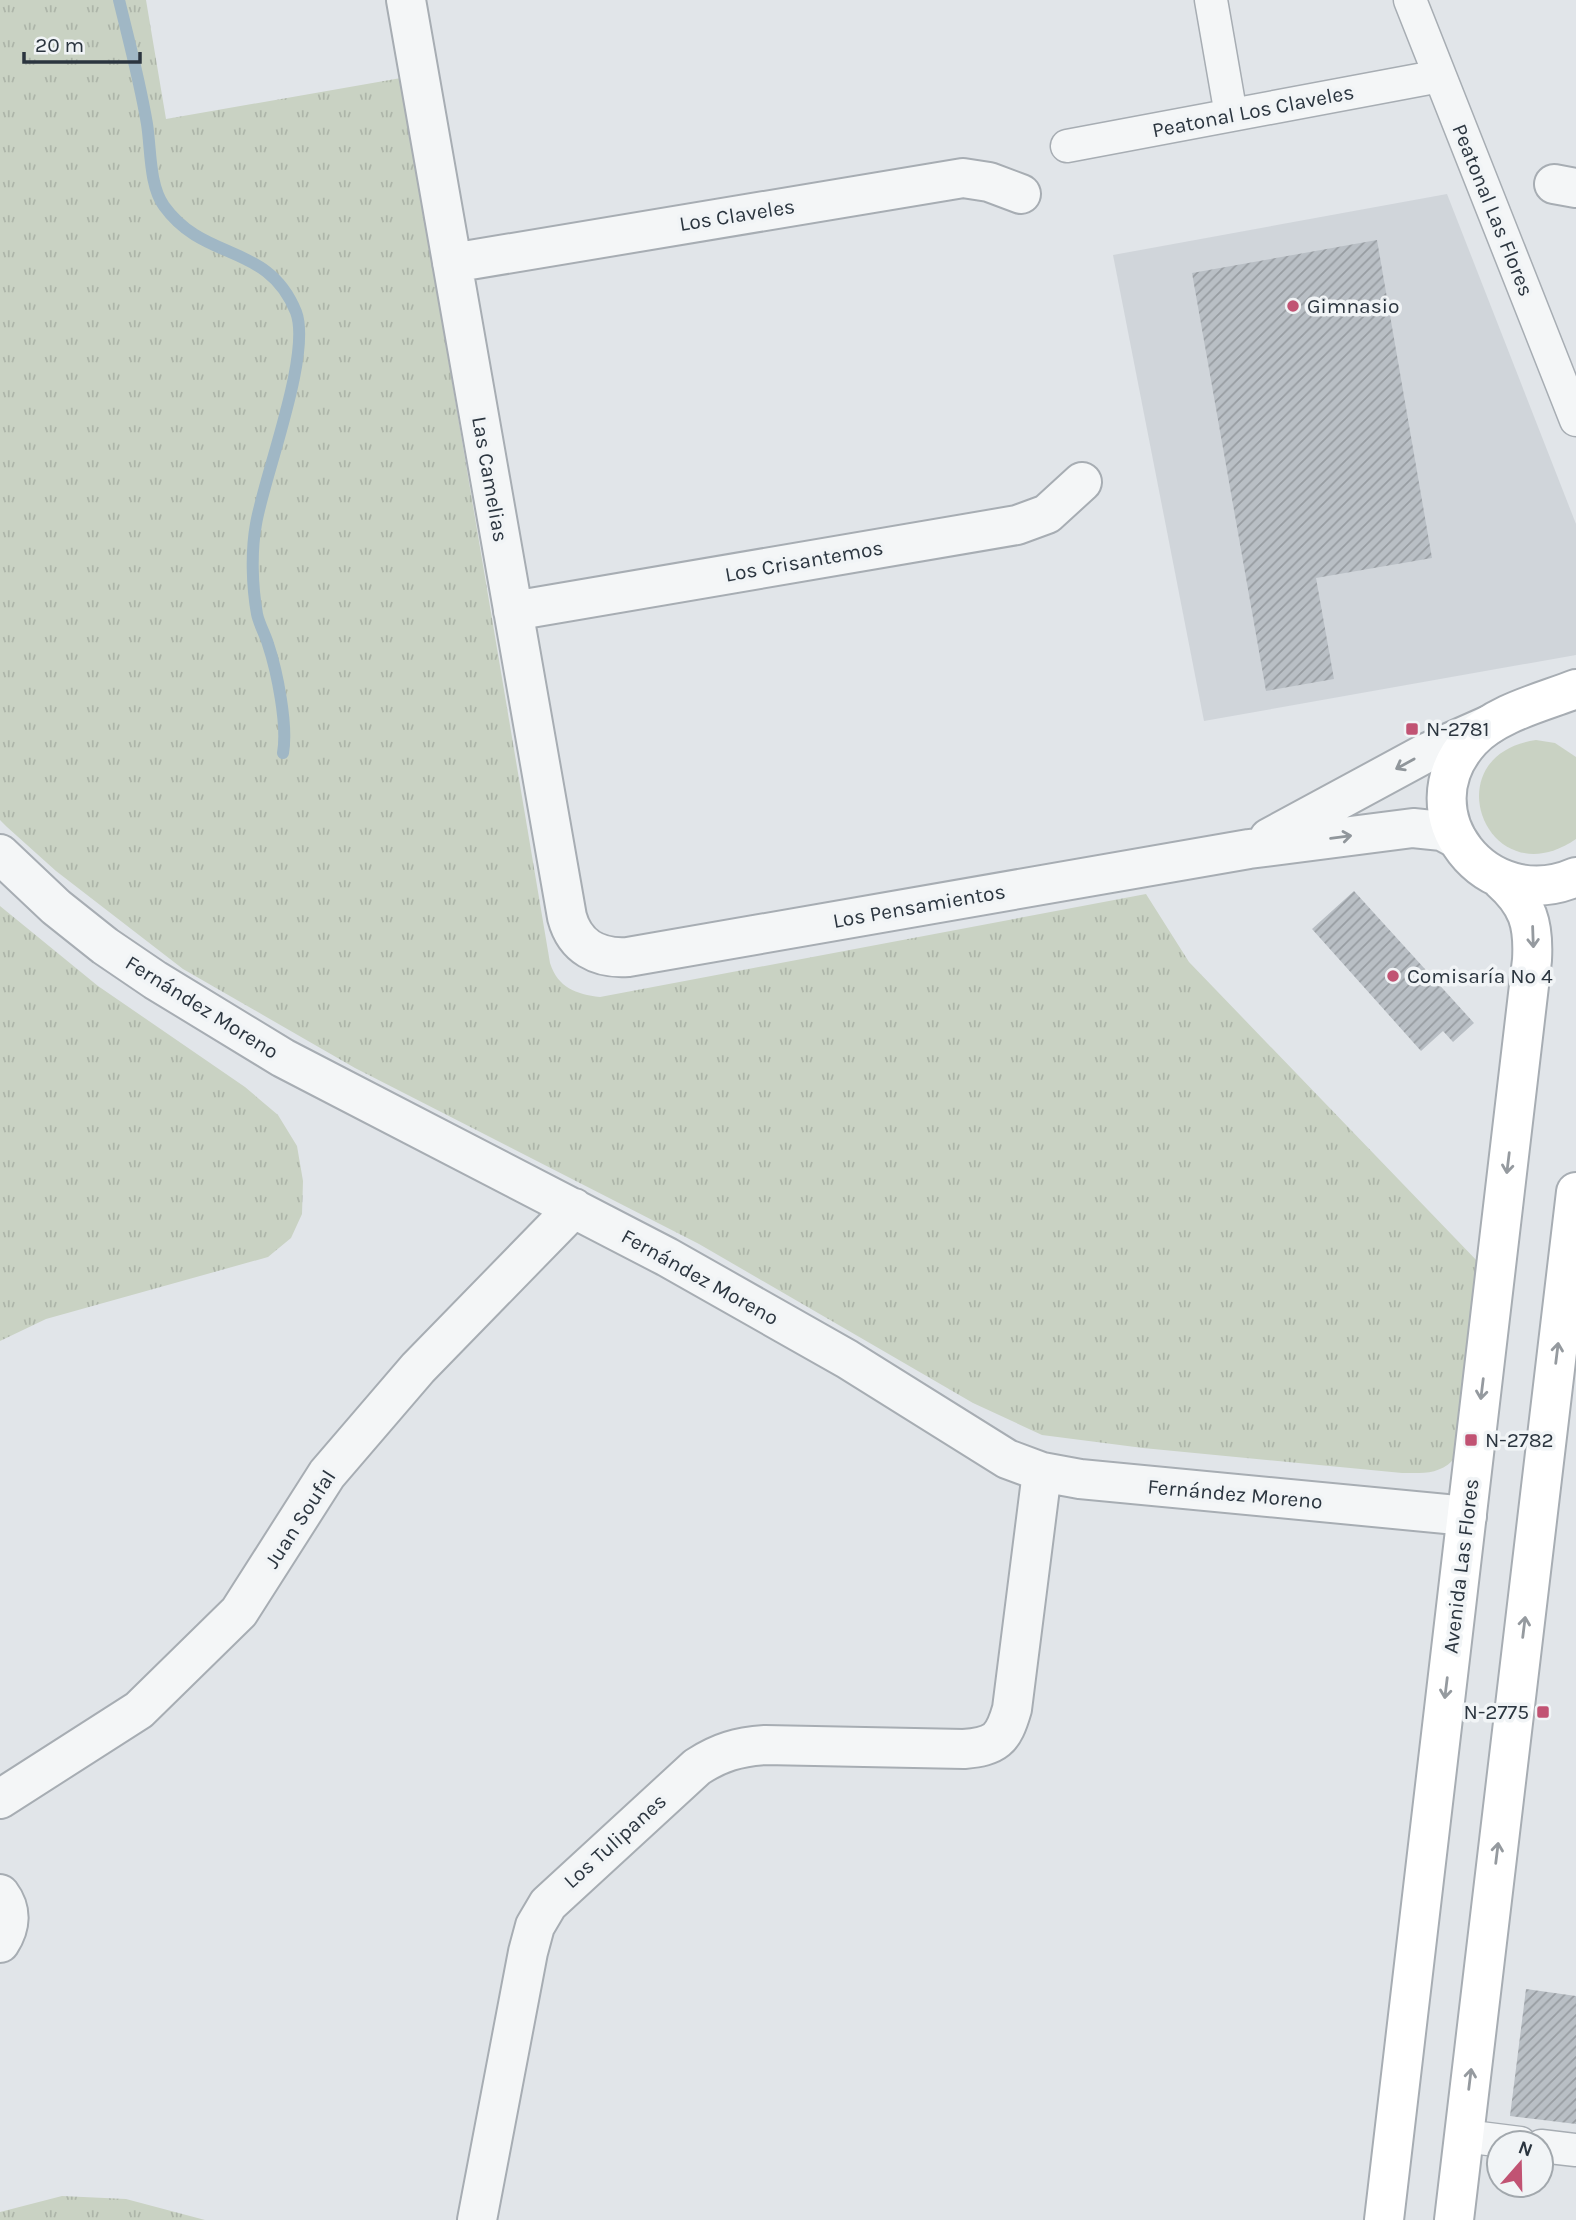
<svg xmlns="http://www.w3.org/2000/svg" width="1576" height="2220" viewBox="0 0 1576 2220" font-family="Karla,sans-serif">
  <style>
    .built { fill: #d0d5da }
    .grass { fill: url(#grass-tufts) }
    .garden { fill: #c9d2c3 }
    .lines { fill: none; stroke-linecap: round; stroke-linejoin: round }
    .stream { stroke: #a0b7c5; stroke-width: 12 }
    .building { fill: url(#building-hatch) }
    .pedestrian-casing { stroke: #a7adb3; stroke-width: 35 }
    .minor-casing { stroke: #a7adb3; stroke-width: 42 }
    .secondary-casing { stroke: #a7adb3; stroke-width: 42 }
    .pedestrian { stroke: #f4f6f7; stroke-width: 32 }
    .minor { stroke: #f4f6f7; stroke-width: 38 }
    .secondary { stroke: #fff; stroke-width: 38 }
    .oneway { stroke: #90969b }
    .oneway2 { stroke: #959a9f }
    .poi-dot { fill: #c15373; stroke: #f1f4f6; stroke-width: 2.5 }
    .labels { text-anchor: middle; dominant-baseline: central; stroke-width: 7; stroke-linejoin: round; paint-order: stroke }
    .street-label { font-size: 21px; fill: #2b353f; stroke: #f1f4f6 }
    .poi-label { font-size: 21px; fill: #2b353f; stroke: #f1f4f6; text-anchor: start }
  </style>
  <defs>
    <pattern id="grass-tufts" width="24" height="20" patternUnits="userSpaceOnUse" patternTransform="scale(1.75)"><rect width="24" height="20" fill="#c9d2c3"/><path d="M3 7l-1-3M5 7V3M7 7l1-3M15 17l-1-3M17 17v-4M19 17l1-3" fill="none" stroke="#adb5a9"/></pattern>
    <pattern id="building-hatch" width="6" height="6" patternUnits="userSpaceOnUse" patternTransform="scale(1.75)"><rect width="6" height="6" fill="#b9bfc5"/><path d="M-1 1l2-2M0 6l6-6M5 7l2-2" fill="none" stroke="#979ca1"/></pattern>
  </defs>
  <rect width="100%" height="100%" fill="#e1e5e9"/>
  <path class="built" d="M1447 194 1576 524V655L1204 721 1113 255Z"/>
  <path class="grass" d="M0 0H146L166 119 401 78 550 963C558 988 576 994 600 997L1146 894 1189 962 1480 1264C1477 1302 1474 1437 1452 1461 1438 1475 1420 1473 1402 1473L1143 1448 1042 1435 973 1403 699 1244 355 1068 183 969 56 871 7 827 0 820Z
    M0 906 98 986 245 1087 278 1115 297 1146 303 1181 302 1214 291 1238 268 1257 46 1319 0 1341Z
    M62 2196 126 2199 205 2220H0V2212Z"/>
  <path class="garden" d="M1536 740 1555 743 1576 757V839C1487 900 1431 755 1536 740Z"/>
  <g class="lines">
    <path class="stream" d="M119 0C129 41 140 82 147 124 151 149 149 185 164 206 205 263 268 242 296 312 312 354 264 476 256 524 251 551 252 586 257 614 259 624 265 634 268 644 277 671 288 725 283 753"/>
  </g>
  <path class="building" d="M1377 240 1432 558 1316 578 1334 679 1266 691 1192 273Z
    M1354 891 1474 1023 1453 1042 1443 1031 1421 1051 1312 929Z
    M1526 1989 1576 1996V2124L1510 2116Z"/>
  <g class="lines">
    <g class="pedestrian-casing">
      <path id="pedestrian" d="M1211 0 1231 115
        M1410 0 1576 420
        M1067 146 1440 76
        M1464 2136 1520 2143
        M1541 2146 1576 2150"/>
    </g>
    <g class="minor-casing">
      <path id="minor" d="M406 0 567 917C575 947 598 959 628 957L1249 849 1413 828 1442 831 1457 839
        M1554 184 1576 188
        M452 263 963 178 989 182 1021 194
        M513 611 1017 525 1047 514 1082 482
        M1269 838 1426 753 1489 725
        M0 854 56 907 105 946 155 980 283 1058 667 1257 847 1359 1007 1459 1042 1472 1080 1479 1467 1516
        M0 1799 139 1710 239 1612 327 1474 418 1368 574 1208
        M0 1894C12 1910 11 1926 0 1943
        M477 2220 528 1952 535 1926 548 1904 697 1767C720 1752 738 1747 765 1745L964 1749C996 1746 1003 1740 1012 1709L1042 1472"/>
    </g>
    <g class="secondary-casing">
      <path id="secondary" d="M1576 689C1543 702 1496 713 1471 740 1404 813 1487 916 1576 877
        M1384 2220 1532 960C1534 924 1528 904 1501 880
        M1454 2220 1576 1192"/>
    </g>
    <use href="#pedestrian" class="pedestrian"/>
    <use href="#minor" class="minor"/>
    <use href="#secondary" class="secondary"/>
  </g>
  <defs><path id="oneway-shaft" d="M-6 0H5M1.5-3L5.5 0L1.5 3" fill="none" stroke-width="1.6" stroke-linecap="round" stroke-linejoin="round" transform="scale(1.75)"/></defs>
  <g class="oneway">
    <use href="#oneway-shaft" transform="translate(1405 764) rotate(151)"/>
    <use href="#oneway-shaft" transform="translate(1341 837) rotate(-7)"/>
  </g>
  <g class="oneway2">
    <use href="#oneway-shaft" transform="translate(1533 937) rotate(88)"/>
    <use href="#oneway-shaft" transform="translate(1508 1163) rotate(97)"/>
    <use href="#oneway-shaft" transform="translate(1557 1353) rotate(-83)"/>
    <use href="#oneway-shaft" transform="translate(1482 1389) rotate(97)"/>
    <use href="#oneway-shaft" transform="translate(1524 1627) rotate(-83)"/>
    <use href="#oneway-shaft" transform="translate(1446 1688) rotate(97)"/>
    <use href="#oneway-shaft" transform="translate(1497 1853) rotate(-83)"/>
    <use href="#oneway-shaft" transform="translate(1470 2079) rotate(-83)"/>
  </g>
  <g class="poi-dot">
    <circle cx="1293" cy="306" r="7"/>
    <rect x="1405" y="722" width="14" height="14" rx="3.5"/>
    <circle cx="1393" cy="976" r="7"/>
    <rect x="1464" y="1433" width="14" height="14" rx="3.5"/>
    <rect x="1536" y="1705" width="14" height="14" rx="3.5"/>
  </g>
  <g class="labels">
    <g class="street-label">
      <text transform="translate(1253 111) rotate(-11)">Peatonal Los Claveles</text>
      <text transform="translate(1493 210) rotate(68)">Peatonal Las Flores</text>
      <text transform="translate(737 215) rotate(-9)">Los Claveles</text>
      <text transform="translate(490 479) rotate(80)">Las Camelias</text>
      <text transform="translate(804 561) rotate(-10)">Los Crisantemos</text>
      <text transform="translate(919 906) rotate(-10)">Los Pensamientos</text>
      <text transform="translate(202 1007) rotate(32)">Fernández Moreno</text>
      <text transform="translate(700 1277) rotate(29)">Fernández Moreno</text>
      <text transform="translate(1235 1494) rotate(5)">Fernández Moreno</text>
      <text transform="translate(300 1519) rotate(-57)">Juan Soufal</text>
      <text transform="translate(1461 1566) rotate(-83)">Avenida Las Flores</text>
      <text transform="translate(615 1841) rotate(-42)">Los Tulipanes</text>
    </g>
    <g class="poi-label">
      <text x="1307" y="306">Gimnasio</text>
      <text x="1426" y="729">N-2781</text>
      <text x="1407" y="976">Comisaría Nº 4</text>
      <text x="1485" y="1440">N-2782</text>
      <text x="1529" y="1712" text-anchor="end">N-2775</text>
    </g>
  </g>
  <g transform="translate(1520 2164) rotate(20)"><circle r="33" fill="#f1f4f6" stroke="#a2a8ad" stroke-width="2"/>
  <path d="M0-5L12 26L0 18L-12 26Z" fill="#c15373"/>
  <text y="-10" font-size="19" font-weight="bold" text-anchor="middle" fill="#2b353f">N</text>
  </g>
  <path d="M24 52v10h116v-10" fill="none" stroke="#2b353f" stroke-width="3.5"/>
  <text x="35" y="52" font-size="21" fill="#2b353f" stroke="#f1f4f6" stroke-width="5" paint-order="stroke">20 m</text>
</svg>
